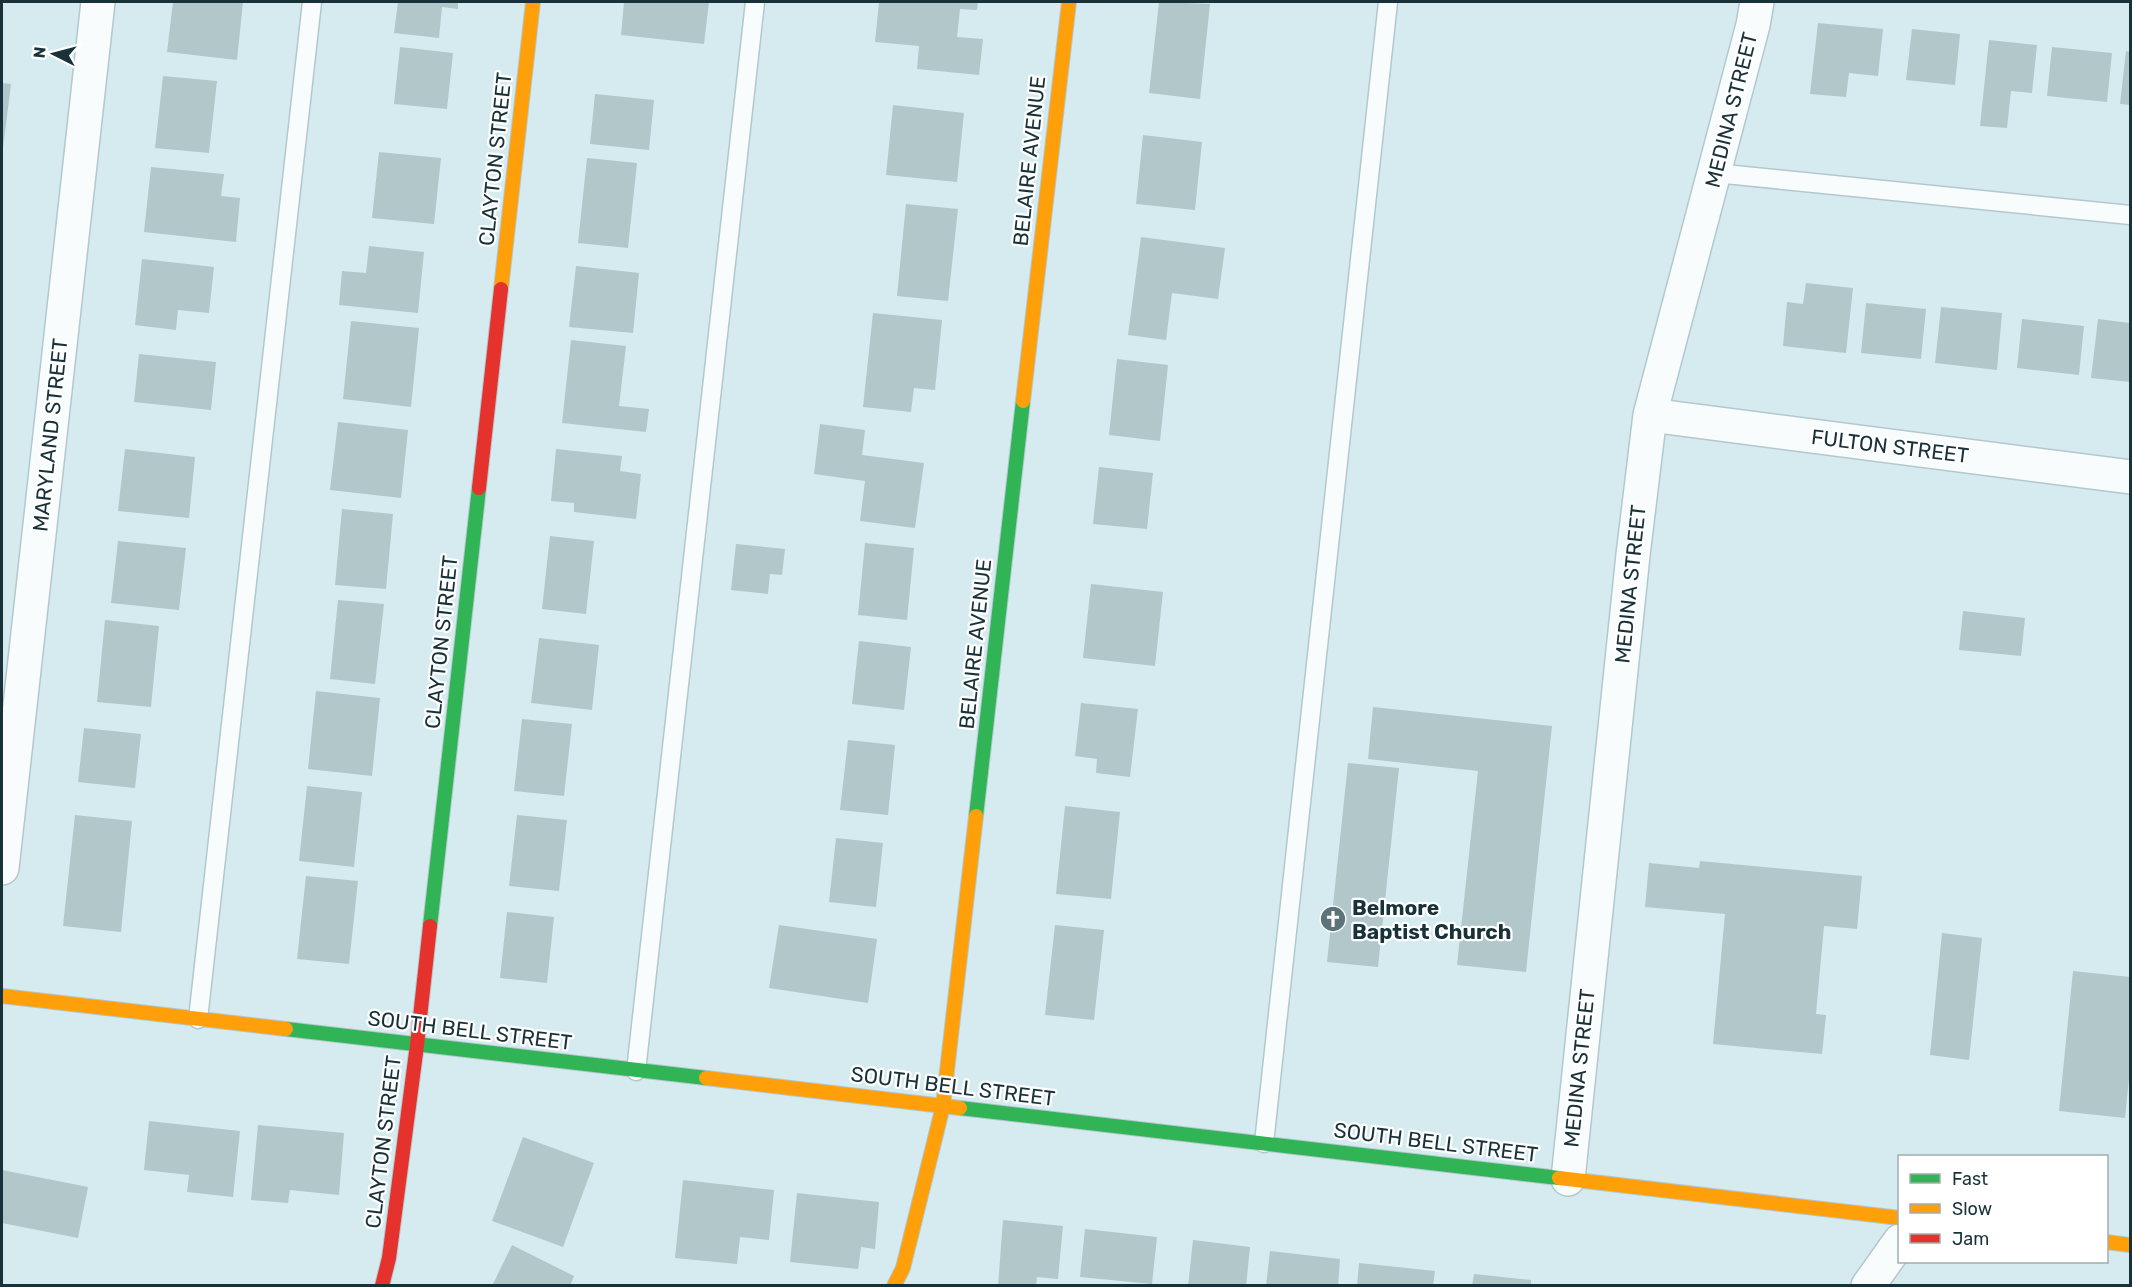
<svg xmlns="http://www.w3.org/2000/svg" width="2132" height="1287" viewBox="0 0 2132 1287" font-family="Rubik,sans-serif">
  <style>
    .building { fill: #b1c7ca }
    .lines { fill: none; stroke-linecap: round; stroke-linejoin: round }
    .lane-casing { stroke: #b2c8cd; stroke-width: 21 }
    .street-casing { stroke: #b2c8cd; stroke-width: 36 }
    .fast-casing { stroke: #b2c8cd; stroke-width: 16 }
    .slow-casing { stroke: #b2c8cd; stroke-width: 16 }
    .jam-casing { stroke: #b2c8cd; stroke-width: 16 }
    .lane { stroke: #f9fcfd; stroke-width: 18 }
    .street { stroke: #f9fcfd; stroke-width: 33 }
    .fast { stroke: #30b455; stroke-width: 14 }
    .slow { stroke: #ff9f0a; stroke-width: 14 }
    .jam { stroke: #e5322d; stroke-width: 14 }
    .labels { text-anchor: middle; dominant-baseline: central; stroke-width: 4.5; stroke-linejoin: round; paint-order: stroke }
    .street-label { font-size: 21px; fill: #193239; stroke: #fff }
    .poi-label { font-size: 21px; font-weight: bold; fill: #193239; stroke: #fff; text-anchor: start }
  </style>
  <rect width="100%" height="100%" fill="#d6ebf0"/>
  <path class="building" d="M173 2H243L237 60 167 52Z
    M398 2H458V9L442 7 439 38 394 33Z
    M624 2H709L704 44 621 35Z
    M879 2H978L977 10 960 9 957 37 983 39 979 75 917 69 919 46 875 42Z
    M1159 2 1210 4 1200 99 1149 93Z
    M1818 23 1883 29 1878 76 1849 73 1846 97 1810 94Z
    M1912 29 1960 34 1955 85 1906 80Z
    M1989 40 2037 45 2032 93 2011 91 2007 128 1980 126Z
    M400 47 453 53 447 109 394 104Z
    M2052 47 2112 53 2107 102 2047 96Z
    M2126 51 2130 52V105L2120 104Z
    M163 76 217 81 209 153 155 148Z
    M2 83 11 84 3 148H2Z
    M595 94 654 100 649 150 590 144Z
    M893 105 964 113 957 182 886 175Z
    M1143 135 1202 142 1195 210 1136 204Z
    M379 152 441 158 434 224 372 218Z
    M587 158 637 163 628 248 578 243Z
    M151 167 224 174 221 196 240 198 236 242 144 232Z
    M906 204 958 209 948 301 897 296Z
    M1141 237 1225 248 1218 299 1172 293 1166 340 1128 335Z
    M369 246 424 252 418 313 339 305 342 271 366 273Z
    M142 259 214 267 209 313 178 310 176 330 135 325Z
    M576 266 639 273 633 333 569 327Z
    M1806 283 1853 288 1846 353 1783 346 1787 302 1803 304Z
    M1866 303 1926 309 1921 359 1861 353Z
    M1941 307 2002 313 1997 370 1935 363Z
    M873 313 942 320 935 390 914 388 911 412 863 407Z
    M2022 319 2084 326 2079 375 2017 368Z
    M2098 319 2130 323V382L2091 378Z
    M351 321 419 328 411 407 343 399Z
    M571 340 626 346 619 406 649 409 646 432 562 423Z
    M139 354 216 362 211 410 134 402Z
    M1117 359 1168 365 1160 441 1109 435Z
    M338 422 408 430 401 498 330 490Z
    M820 424 865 430 862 455 924 463 915 528 860 521 865 481 814 474Z
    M125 449 195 457 189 518 118 511Z
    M556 449 622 456 620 471 641 474 636 519 574 512V503L551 501Z
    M1099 467 1153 473 1147 529 1093 524Z
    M342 509 393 514 386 589 335 585Z
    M550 536 594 541 586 614 542 609Z
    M118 541 186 548 179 610 111 603Z
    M865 543 914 548 907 620 858 615Z
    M736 544 785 549 782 575 770 574 768 594 731 590Z
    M1091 584 1163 592 1155 666 1083 658Z
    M338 600 384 604 375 684 330 679Z
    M1963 611 2025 618 2021 656 1959 650Z
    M105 620 159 626 151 707 97 702Z
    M539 638 599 645 592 710 531 703Z
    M859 641 911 647 904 710 852 704Z
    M316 691 380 698 372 776 308 769Z
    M1081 703 1138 709 1130 777 1096 773 1097 759 1075 756Z
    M1373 707 1552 726 1526 972 1457 965 1478 771 1368 759Z
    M522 719 572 724 564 796 514 791Z
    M84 728 141 734 135 788 78 782Z
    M848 740 895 745 888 815 840 810Z
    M1348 763 1399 768 1378 967 1327 962Z
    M307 786 362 792 354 867 299 861Z
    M1065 806 1120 812 1111 899 1056 894Z
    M75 815 132 821 121 932 63 926Z
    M517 815 567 820 559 891 509 886Z
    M836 838 883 843 876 907 829 902Z
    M1700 861 1862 876 1857 929 1824 926 1816 1014 1826 1015 1822 1054 1713 1044 1725 914 1645 907 1649 863 1699 868Z
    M306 876 358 881 349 964 297 959Z
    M507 912 554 917 547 983 500 978Z
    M779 925 877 939 868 1003 769 988Z
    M1055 925 1104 930 1094 1020 1045 1015Z
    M1942 933 1982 938 1969 1060 1930 1055Z
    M2073 971 2130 977V1068L2125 1118 2059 1111Z
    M149 1121 240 1131 233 1197 187 1192 189 1175 144 1170Z
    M258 1125 344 1133 339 1195 290 1190 288 1203 251 1200Z
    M523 1137 594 1163 563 1247 492 1221Z
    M2 1170 88 1187 78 1238 2 1223Z
    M683 1180 774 1190 769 1240 740 1237 737 1264 675 1258Z
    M797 1193 879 1202 875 1249 861 1247 858 1269 790 1262Z
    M1003 1220 1063 1226 1058 1279 1037 1277 1036 1286H998Z
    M1085 1229 1157 1237 1152 1284 1080 1277Z
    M1193 1240 1250 1247 1246 1286H1188Z
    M512 1245 574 1276 570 1286H492Z
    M1270 1251 1340 1259 1338 1286H1266Z
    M1359 1263 1435 1271 1433 1286H1357Z
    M1474 1274 1531 1280V1286H1472Z"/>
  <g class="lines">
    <g class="lane-casing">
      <path id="lane" d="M1715 173 2130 215
        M198 1019 312 2
        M636 1071 755 2
        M1264 1143 1388 2"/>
    </g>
    <g class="street-casing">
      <path id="street" d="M1650 415 2130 477
        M2 868 98 2
        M1568 1179 1633 555 1650 415 1753 25 1757 2
        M1868 1286 1900 1241"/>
    </g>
    <g class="fast-casing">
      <path id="fast" d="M976 816 1023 401
        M430 926 479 488
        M286 1029 706 1078
        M960 1108 1559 1178"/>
    </g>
    <g class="slow-casing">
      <path id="slow" d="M501 289 533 2
        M1023 401 1069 2
        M2 996 286 1029
        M706 1078 960 1108
        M1559 1178 1900 1218
        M2106 1242 2130 1245
        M894 1286 903 1268 943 1106 976 816"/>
    </g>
    <g class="jam-casing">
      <path id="jam" d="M479 488 501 289
        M382 1286 389 1258 417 1045 430 926"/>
    </g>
    <use href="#lane" class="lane"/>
    <use href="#street" class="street"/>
    <use href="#fast" class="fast"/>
    <use href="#slow" class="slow"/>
    <use href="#jam" class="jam"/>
  </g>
  <defs>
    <g id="church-disc" transform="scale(1.35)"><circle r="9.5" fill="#5b7379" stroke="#fff"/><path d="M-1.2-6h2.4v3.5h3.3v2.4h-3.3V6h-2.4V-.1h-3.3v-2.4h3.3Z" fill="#fff"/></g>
  </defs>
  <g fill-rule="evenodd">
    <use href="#church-disc" x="1333" y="919"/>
  </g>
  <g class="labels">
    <g class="street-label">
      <text transform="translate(1731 110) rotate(-76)">MEDINA STREET</text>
      <text transform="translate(495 159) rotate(-84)">CLAYTON STREET</text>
      <text transform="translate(1029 161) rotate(-84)">BELAIRE AVENUE</text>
      <text transform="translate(50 435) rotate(-84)">MARYLAND STREET</text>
      <text transform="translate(1890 446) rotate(7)">FULTON STREET</text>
      <text transform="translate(1630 584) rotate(-84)">MEDINA STREET</text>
      <text transform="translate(441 642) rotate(-84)">CLAYTON STREET</text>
      <text transform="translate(975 644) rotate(-84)">BELAIRE AVENUE</text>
      <text transform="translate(470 1030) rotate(7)">SOUTH BELL STREET</text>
      <text transform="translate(1579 1068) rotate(-84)">MEDINA STREET</text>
      <text transform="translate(953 1086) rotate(7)">SOUTH BELL STREET</text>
      <text transform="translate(383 1142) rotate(-83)">CLAYTON STREET</text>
      <text transform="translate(1436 1142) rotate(7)">SOUTH BELL STREET</text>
    </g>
    <g class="poi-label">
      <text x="1352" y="907">Belmore<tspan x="1352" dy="24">Baptist Church</tspan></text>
    </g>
  </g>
  <rect width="2132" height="1287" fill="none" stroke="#193239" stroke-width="6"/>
  <rect x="1898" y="1155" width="210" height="108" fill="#ffffff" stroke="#a3adb0" stroke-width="1.5"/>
  <rect x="1910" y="1174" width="30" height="9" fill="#30b455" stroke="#a3adb0" stroke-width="1.5"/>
  <text x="1952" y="1185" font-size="18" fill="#193239">Fast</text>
  <rect x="1910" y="1204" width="30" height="9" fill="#ff9f0a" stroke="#a3adb0" stroke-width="1.5"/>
  <text x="1952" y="1215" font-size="18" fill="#193239">Slow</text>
  <rect x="1910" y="1234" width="30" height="9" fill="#e5322d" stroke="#a3adb0" stroke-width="1.5"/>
  <text x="1952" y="1245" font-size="18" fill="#193239">Jam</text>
  <g transform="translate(54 54) rotate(276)" stroke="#ffffff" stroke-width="4.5" paint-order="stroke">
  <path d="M0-4.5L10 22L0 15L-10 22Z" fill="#193239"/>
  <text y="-9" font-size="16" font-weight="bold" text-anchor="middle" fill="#193239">N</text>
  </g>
</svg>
